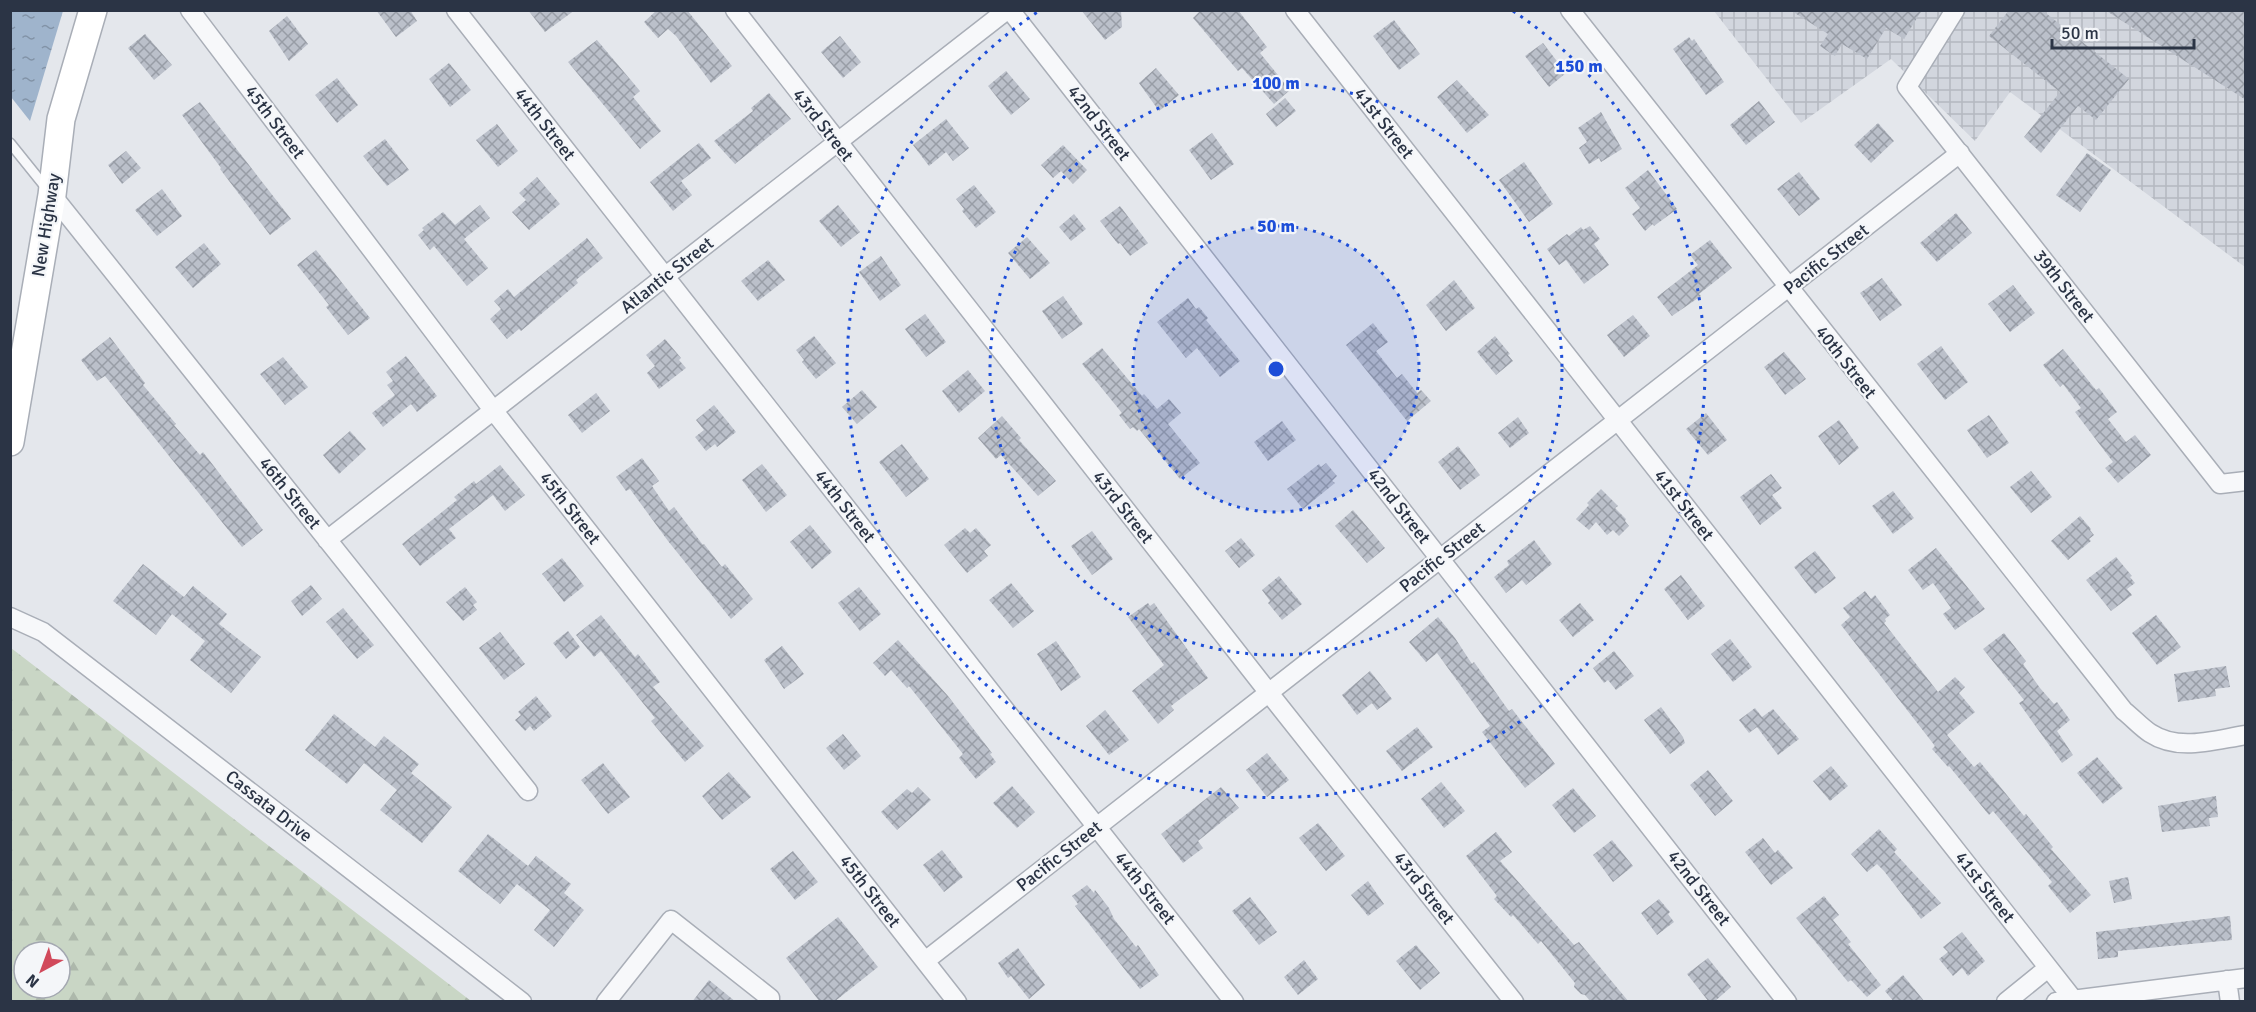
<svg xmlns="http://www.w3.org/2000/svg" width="2256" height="1012" viewBox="0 0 2256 1012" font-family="Signika,sans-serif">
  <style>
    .industrial { fill: url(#industrial-grid) }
    .forest { fill: url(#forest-firs); fill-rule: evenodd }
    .water { fill: url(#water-ripples) }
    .building { fill: url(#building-cross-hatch) }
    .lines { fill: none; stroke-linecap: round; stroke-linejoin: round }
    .service-casing { stroke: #a9aeb7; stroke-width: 12 }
    .minor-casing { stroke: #a9aeb7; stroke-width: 21 }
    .secondary-casing { stroke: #a9aeb7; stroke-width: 30 }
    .service { stroke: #f7f8fa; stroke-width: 9 }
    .minor { stroke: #f7f8fa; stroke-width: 18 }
    .secondary { stroke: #fff; stroke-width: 27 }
    .ring { fill: none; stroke: #1d4ed8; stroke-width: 3; stroke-dasharray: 3 6 }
    .labels { text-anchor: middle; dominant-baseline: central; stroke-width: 4.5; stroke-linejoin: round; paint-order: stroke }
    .street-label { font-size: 18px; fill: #2b3445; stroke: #f4f6f9 }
    .centre { fill: #1d4ed8; stroke: #f4f6f9; stroke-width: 3 }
    .ring-label { font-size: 18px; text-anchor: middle; font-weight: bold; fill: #1d4ed8; stroke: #f4f6f9; stroke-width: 4.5; stroke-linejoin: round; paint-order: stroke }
  </style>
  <defs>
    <pattern id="industrial-grid" width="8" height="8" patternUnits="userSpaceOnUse" patternTransform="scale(1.5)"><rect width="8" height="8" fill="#d2d6de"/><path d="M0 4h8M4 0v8" fill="none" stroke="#b4b8c0"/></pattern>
    <pattern id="forest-firs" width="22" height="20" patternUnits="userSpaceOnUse" patternTransform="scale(1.5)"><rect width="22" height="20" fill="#c9d6c5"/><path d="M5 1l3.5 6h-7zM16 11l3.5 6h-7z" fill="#adb8ab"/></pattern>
    <pattern id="water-ripples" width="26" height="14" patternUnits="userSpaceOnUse" patternTransform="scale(1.5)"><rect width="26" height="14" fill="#9fb4cc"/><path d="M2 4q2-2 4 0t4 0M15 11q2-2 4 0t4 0" fill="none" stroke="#8293a7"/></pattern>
    <pattern id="building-cross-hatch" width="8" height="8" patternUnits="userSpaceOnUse" patternTransform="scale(1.5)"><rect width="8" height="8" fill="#bbc0ca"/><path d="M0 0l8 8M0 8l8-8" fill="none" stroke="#989da6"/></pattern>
  </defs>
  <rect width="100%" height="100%" fill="#e4e7ec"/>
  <path class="industrial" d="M1714 11H2245V267L2010 92 1975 141 1891 59 1801 123Z"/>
  <path class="forest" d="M11 648 471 1001H11ZM24 952H60V988H24Z"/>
  <path class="water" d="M11 10 63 11 30 121 11 97Z"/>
  <path class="building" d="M376 10H410L417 21 396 37Z
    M528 10H575L545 32Z
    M657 10H687L732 66 711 83 676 36 668 29 658 38 644 22Z
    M1081 10H1121L1122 27 1105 40Z
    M1201 10H1238L1267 47 1260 53 1290 90 1274 104 1242 68 1238 71 1193 18Z
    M1790 10H1922L1904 39 1886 28 1867 59 1842 44 1835 56 1820 46 1828 34Z
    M2009 10H2042L2129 79 2096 120 2078 106 2041 153 2024 137 2060 92 1989 36Z
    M2105 10H2246V100Z
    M287 16 308 44 289 61 269 31Z
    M1394 20 1420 54 1399 70 1373 36Z
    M145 34 172 65 154 80 128 48Z
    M840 36 861 62 843 78 821 52Z
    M1689 37 1692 41 1694 39 1724 82 1706 95 1673 49Z
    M597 40 640 91 633 97 661 131 640 149 568 62Z
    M1543 43 1566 73 1549 87 1525 56Z
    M449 63 471 90 450 107 429 79Z
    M1156 68 1179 95 1159 111 1139 83Z
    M1006 71 1030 99 1011 115 988 86Z
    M337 78 358 105 337 123 315 95Z
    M1457 80 1489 115 1467 133 1437 97Z
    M769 93 791 119 735 164 714 141 753 111 751 108Z
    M1285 98 1296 111 1276 127 1266 114Z
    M1759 101 1775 122 1746 145 1730 125Z
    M200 102 291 219 270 235 220 169 221 168 182 115Z
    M1601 112 1622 149 1601 162 1599 158 1589 164 1579 148 1587 142 1578 128Z
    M946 119 969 148 953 161 946 152 929 166 913 145Z
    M1878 123 1894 141 1871 163 1854 145Z
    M497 124 518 151 498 167 476 140Z
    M1212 133 1234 164 1211 180 1189 150Z
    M385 139 409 170 387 186 363 156Z
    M699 143 711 158 681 181 692 195 673 211 650 182Z
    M1063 145 1087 170 1073 184 1061 171 1053 178 1041 165Z
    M126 151 141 168 122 184 108 165Z
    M2087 153 2111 170 2080 212 2056 195Z
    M1524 162 1553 204 1529 222 1499 180Z
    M1648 170 1677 209 1654 226 1653 224 1645 231 1632 214 1640 208 1625 188Z
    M1799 172 1820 199 1799 216 1777 189Z
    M537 177 560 204 529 230 512 212 526 200 519 193Z
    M974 185 996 212 976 228 962 211 964 209 956 199Z
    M162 189 182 216 157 236 135 210Z
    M480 205 490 218 464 239 488 268 467 286 434 246 430 250 418 235 424 230 422 228 443 212 455 225Z
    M838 205 860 232 841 247 819 221Z
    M1120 206 1148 243 1130 256 1120 243 1118 244 1100 221Z
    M1956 213 1972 233 1937 262 1920 243Z
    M1074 214 1086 229 1071 241 1059 227Z
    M1590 226 1600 239 1594 244 1609 265 1584 284 1566 260 1559 265 1547 249 1567 234 1569 236 1581 227 1583 230Z
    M1027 237 1050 263 1030 279 1008 253Z
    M587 238 603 258 576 280 578 283 521 331 519 329 507 339 490 319 501 309 494 301 508 289 514 297Z
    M1710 240 1732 268 1699 294 1701 296 1672 316 1657 297 1698 265 1690 255Z
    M204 243 221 264 193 288 175 267Z
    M316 250 370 318 348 335 326 307 329 305 297 265Z
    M881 256 901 285 880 301 859 272Z
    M768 260 785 280 758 301 741 281Z
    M1882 278 1902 305 1880 321 1860 293Z
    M1454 280 1475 308 1446 331 1426 305Z
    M2013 285 2035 313 2010 332 1988 304Z
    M1063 296 1083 324 1062 339 1042 311Z
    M1188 298 1196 309 1199 307 1208 318 1206 320 1240 361 1220 377 1197 348 1186 358 1157 322Z
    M925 314 946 342 926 357 905 329Z
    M1633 315 1650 336 1624 357 1607 335Z
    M1373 323 1388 342 1376 351 1397 378 1402 374 1417 393 1421 390 1431 401 1407 421 1346 345Z
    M814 336 836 363 816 379 802 362 804 360 796 350Z
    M1495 336 1510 354 1508 355 1513 361 1496 375 1477 352Z
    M110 337 145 383 143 385 176 424 174 425 200 455 203 452 263 530 242 547 105 376 97 381 81 360Z
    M665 339 681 358 679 360 686 368 659 389 647 373 655 366 646 355Z
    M1941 346 1968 382 1945 400 1917 364Z
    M1102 348 1142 396 1144 394 1157 409 1169 399 1181 413 1168 424 1200 463 1180 479 1139 429 1137 431 1133 427 1130 429 1119 415 1122 413 1082 364Z
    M2063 349 2096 390 2099 388 2117 412 2108 419 2126 442 2135 435 2151 455 2118 483 2105 468 2113 462 2075 412 2081 408 2063 384 2060 387 2043 365Z
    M1784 352 1806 379 1785 395 1764 367Z
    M406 356 437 396 417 412 411 404 383 427 372 413 395 395 387 385 393 381 386 372Z
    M283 357 308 387 285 405 260 374Z
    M968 370 985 391 959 413 942 391Z
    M862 390 877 407 857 424 842 407Z
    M596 393 610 411 582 433 568 415Z
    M714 405 736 432 717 447 715 444 706 451 695 437 704 430 696 420Z
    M1706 413 1727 440 1708 455 1686 429Z
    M1989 415 2009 443 1987 458 1967 430Z
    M1002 416 1021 438 1019 440 1056 481 1038 496 1001 455 996 459 978 438Z
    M1518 417 1529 433 1510 448 1498 433Z
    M1839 420 1859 448 1839 465 1818 436Z
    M1282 421 1296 440 1268 461 1254 442Z
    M350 431 366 449 339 474 323 455Z
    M902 444 929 479 906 497 879 462Z
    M1458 446 1480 475 1460 490 1438 462Z
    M642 458 659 481 652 486 669 511 674 507 703 545 704 544 722 567 725 564 753 599 731 619 668 541 630 489 626 491 616 477Z
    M1326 463 1337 476 1332 481 1335 483 1303 509 1287 489 1319 464 1321 467Z
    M762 464 787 495 766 512 742 480Z
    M500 465 525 495 505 511 493 495 449 529 456 538 420 566 402 544 457 500 454 497 474 481 476 484Z
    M2031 471 2052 497 2031 513 2010 487Z
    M1771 474 1782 488 1772 495 1782 508 1760 525 1740 497Z
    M1601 489 1618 506 1615 508 1626 519 1625 521 1629 526 1619 536 1613 530 1607 535 1596 522 1589 530 1576 519 1589 505 1587 503Z
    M1893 491 1914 518 1893 534 1872 506Z
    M1353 510 1385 548 1367 563 1335 526Z
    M2080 516 2091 529 2090 530 2094 535 2089 539 2091 541 2068 560 2051 541Z
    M810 525 832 552 812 569 790 542Z
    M965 528 970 533 976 528 991 545 984 551 988 556 967 573 944 545Z
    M1092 531 1113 559 1092 575 1071 546Z
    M1241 538 1255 555 1239 568 1225 551Z
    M1534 540 1552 564 1526 585 1522 580 1506 593 1494 577 1509 565 1507 561Z
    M1936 548 1985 609 1955 630 1943 614 1951 608 1933 583 1923 590 1908 570Z
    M1815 551 1836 578 1815 594 1794 567Z
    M2116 557 2132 576 2130 577 2135 583 2127 589 2132 595 2111 611 2086 580Z
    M562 558 584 586 564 602 542 574Z
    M143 564 184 597 193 586 227 614 219 624 261 657 231 693 190 660 205 641 172 614 156 635 113 601Z
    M1681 575 1705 606 1688 620 1664 589Z
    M1279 576 1302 604 1282 620 1268 603 1270 601 1262 590Z
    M1011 583 1034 611 1013 628 989 600Z
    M311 585 322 599 302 616 291 601Z
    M465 587 477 602 473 605 477 610 463 621 446 602Z
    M859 587 881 614 860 631 838 603Z
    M1865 591 1871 599 1875 595 1890 615 1885 619 1886 621 1884 623 1938 692 1955 677 1965 687 1959 693 1975 712 1947 735 1974 767 1980 762 2024 816 2026 814 2053 847 2051 849 2091 895 2070 913 2048 886 2052 882 1993 811 1989 815 1949 766 1948 767 1932 749 1935 746 1841 625 1850 617 1843 608Z
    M1148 603 1150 606 1154 603 1208 678 1171 706 1174 710 1158 724 1132 691 1164 665 1128 617Z
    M1580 603 1594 620 1573 637 1559 620Z
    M343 608 374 645 357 659 326 622Z
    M601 615 635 657 638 654 660 682 653 687 704 746 685 762 651 721 655 718 601 651 594 657 576 635Z
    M2156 615 2181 647 2157 665 2132 633Z
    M1438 617 1455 638 1472 664 1474 662 1509 711 1512 709 1555 764 1525 788 1482 732 1490 726 1437 653 1426 662 1409 642Z
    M568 631 580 647 566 659 553 643Z
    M500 632 525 664 504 680 479 648Z
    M2004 633 2026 661 2023 664 2040 688 2054 704 2057 702 2070 720 2057 731 2073 755 2062 763 2019 703 2024 700 1983 649Z
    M1730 639 1752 667 1733 682 1711 654Z
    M898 640 948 696 992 753 990 754 996 762 976 779 959 758 963 754 909 686 907 688 891 670 885 676 873 663Z
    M1056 641 1081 677 1061 691 1037 654Z
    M782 646 804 674 784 689 764 660Z
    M1614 651 1634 676 1616 690 1608 680 1604 683 1593 668Z
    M2226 666 2230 687 2215 689 2216 696 2178 702 2174 674Z
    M1370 671 1392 699 1377 710 1372 703 1357 715 1342 695Z
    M536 696 552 716 534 731 530 726 525 731 515 720 521 715 518 712Z
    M1661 707 1683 737 1685 743 1670 754 1644 720Z
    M1755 708 1762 717 1773 709 1799 739 1778 755 1757 727 1749 733 1739 720Z
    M1105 710 1129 740 1109 755 1086 726Z
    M334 714 375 747 384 736 419 764 411 773 452 807 422 843 380 810 397 790 364 763 347 784 305 750Z
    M1417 727 1433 747 1402 771 1386 751Z
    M843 734 861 756 844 770 826 748Z
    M1267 753 1289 780 1267 797 1246 770Z
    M2097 757 2123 788 2103 804 2077 773Z
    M603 763 630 797 608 814 581 780Z
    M1831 766 1848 786 1830 801 1813 781Z
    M1708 770 1733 801 1715 816 1690 785Z
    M729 772 751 797 722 820 702 796Z
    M1441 782 1465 811 1444 828 1421 799Z
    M1012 786 1035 812 1017 828 993 803Z
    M918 787 931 800 897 830 881 812 907 789 912 793Z
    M1221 787 1239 808 1198 841 1203 848 1183 863 1161 834Z
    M1573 788 1596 816 1574 833 1552 805Z
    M2216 796 2218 817 2209 818 2210 826 2162 832 2158 806Z
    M1318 823 1345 856 1326 871 1299 838Z
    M1879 829 1897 849 1894 852 1941 903 1921 919 1884 871 1877 864 1867 872 1851 854Z
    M1496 832 1512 852 1500 861 1574 945 1579 942 1629 1002H1591L1585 995 1581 994 1574 987 1575 983 1541 941 1538 944 1513 915 1511 917 1494 899 1497 896 1466 856Z
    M488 834 528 866 536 856 571 884 564 893 584 910 554 947 534 930 550 910 517 884 500 904 458 871Z
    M1763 838 1775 853 1778 850 1793 868 1771 885 1745 852Z
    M1612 840 1633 866 1613 882 1593 855Z
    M942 850 963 877 944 892 923 865Z
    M793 851 818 882 795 900 770 869Z
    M2128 877 2132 899 2114 903 2109 881Z
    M1368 881 1384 904 1368 916 1351 895Z
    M1087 885 1094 893 1095 890 1109 908 1114 919 1136 947 1138 945 1159 975 1140 989 1075 906 1078 904 1072 896Z
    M1824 896 1839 915 1833 920 1851 942 1848 944 1881 985 1867 997 1851 980 1848 982 1796 918Z
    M1250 897 1277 932 1259 945 1232 911Z
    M1659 899 1670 912 1668 914 1674 922 1657 935 1641 913Z
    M2230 916 2232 940 2118 951V957L2098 959 2096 932Z
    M838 917 878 967 834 1002H820L786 958Z
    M1962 932 1985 961 1968 976 1962 968 1953 976 1939 959 1948 952 1943 947Z
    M1416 945 1440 973 1420 990 1396 961Z
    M1018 948 1045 985 1029 999 1011 976 1008 978 998 963Z
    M1708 958 1731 987 1714 1002H1709L1687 974Z
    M1304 960 1318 979 1298 995 1284 977Z
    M1903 975 1925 1002H1894L1885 991Z
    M709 980 736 1002H692Z"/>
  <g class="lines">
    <g class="service-casing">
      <path id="service" d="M10 143 47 189"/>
    </g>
    <g class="minor-casing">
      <path id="minor" d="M190 10 493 410 957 1002
        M456 10 1234 1002
        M735 10 1269 693 1514 1002
        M1010 10 1787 1002
        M1295 10 2073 999
        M1570 10 2124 711C2133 718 2141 727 2150 733 2179 752 2213 740 2246 735
        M1955 10 1907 87 2220 484 2246 481
        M52 195 528 791
        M327 540 1007 10
        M10 617 43 632 522 1002
        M925 961 1960 153
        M2227 980 2230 1002
        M606 1002 671 920 770 998V1002
        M2006 1002 2048 968
        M2056 1002 2246 978"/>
    </g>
    <g class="secondary-casing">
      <path id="secondary" d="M10 442 52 195 61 119 93 10"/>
    </g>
    <use href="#service" class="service"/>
    <use href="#minor" class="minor"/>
    <use href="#secondary" class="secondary"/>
  </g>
  <circle cx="1276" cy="369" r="143" fill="#1d4ed8" fill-opacity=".12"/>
  <g class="ring">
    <circle cx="1276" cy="369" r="143"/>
    <circle cx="1276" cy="369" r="286"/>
    <path d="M1513 11A429 429 0 1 1 1039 11"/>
  </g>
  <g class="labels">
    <g class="street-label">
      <text transform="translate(275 122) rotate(53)">45th Street</text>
      <text transform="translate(1099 123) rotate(52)">42nd Street</text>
      <text transform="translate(1384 123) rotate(52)">41st Street</text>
      <text transform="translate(545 124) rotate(52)">44th Street</text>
      <text transform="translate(823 125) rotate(52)">43rd Street</text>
      <text transform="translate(46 225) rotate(-81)">New Highway</text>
      <text transform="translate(1826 259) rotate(-38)">Pacific Street</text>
      <text transform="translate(667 275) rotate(-38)">Atlantic Street</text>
      <text transform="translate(2064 286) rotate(52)">39th Street</text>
      <text transform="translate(1846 362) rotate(52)">40th Street</text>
      <text transform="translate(290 493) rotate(51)">46th Street</text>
      <text transform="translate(1684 505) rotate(52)">41st Street</text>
      <text transform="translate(845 506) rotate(52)">44th Street</text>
      <text transform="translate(1399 506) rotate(52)">42nd Street</text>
      <text transform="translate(1123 507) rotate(52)">43rd Street</text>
      <text transform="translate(570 508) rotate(52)">45th Street</text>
      <text transform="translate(1442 557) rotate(-38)">Pacific Street</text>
      <text transform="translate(269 806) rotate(38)">Cassata Drive</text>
      <text transform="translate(1059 856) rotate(-38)">Pacific Street</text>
      <text transform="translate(1985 887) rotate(52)">41st Street</text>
      <text transform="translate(1145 888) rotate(52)">44th Street</text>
      <text transform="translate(1424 888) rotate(52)">43rd Street</text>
      <text transform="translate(1699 888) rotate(52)">42nd Street</text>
      <text transform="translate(870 891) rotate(52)">45th Street</text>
    </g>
  </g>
  <circle cx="1276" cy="369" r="9" class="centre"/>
  <g class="ring-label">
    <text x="1579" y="72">150 m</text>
    <text x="1276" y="89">100 m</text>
    <text x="1276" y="232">50 m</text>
  </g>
  <rect width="2256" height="1012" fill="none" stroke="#2b3445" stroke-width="24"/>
  <g transform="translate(42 970) rotate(221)"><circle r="28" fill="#f4f6f9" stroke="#a4a8b1" stroke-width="1.5"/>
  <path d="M0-4.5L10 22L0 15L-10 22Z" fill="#d1495b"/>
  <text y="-9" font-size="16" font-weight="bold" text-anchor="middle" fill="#2b3445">N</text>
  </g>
  <path d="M2052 39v9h142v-9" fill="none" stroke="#2b3445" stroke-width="3"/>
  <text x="2061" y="39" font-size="18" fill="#2b3445" stroke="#f4f6f9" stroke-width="4.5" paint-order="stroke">50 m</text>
</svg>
